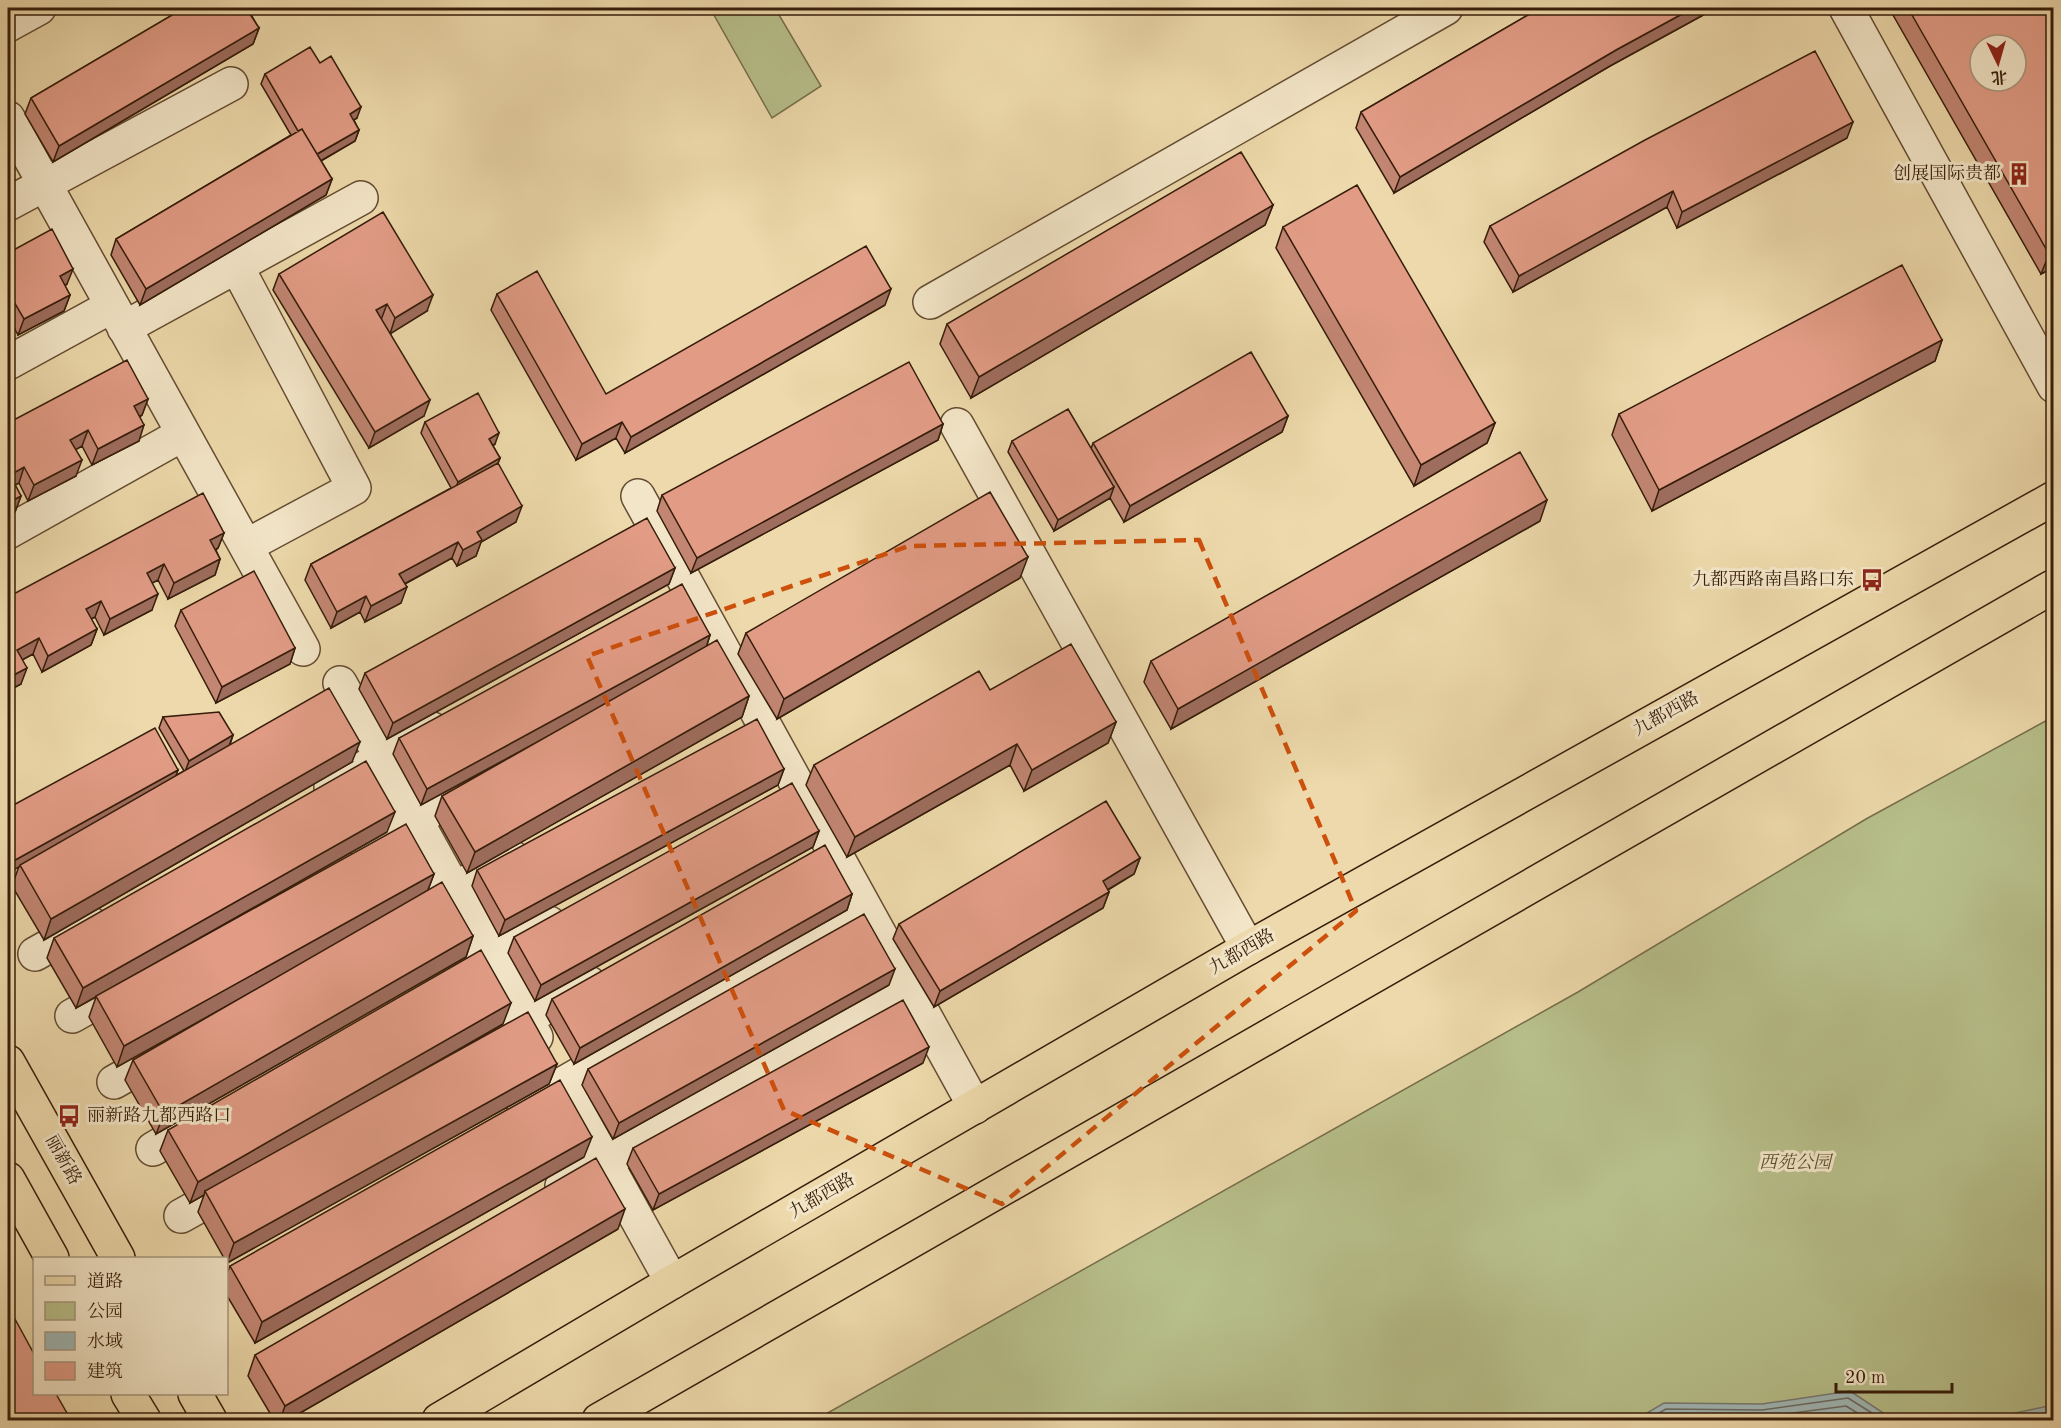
<svg xmlns="http://www.w3.org/2000/svg" width="2061" height="1428" viewBox="0 0 2061 1428" font-family="'Old Standard TT','Noto Serif SC',serif">
  <style>
    .green { fill: #b7bf8a; stroke: #766e4a; stroke-width: 1.5 }
    .water { fill: #a0b7b6; stroke: #767971; stroke-width: 1.5 }
    .lines { fill: none; stroke-linecap: round; stroke-linejoin: round }
    .shore { stroke: #6b6a60; stroke-width: 1.5 }
    .minor-casing { stroke: #644c32; stroke-width: 36 }
    .major-casing { stroke: #361d0a; stroke-width: 36 }
    .minor { stroke: #f3e6c8; stroke-width: 33 }
    .major { stroke: #edd9ab; stroke-width: 33 }
    .wall { fill: #c28673; stroke: #361d0a; stroke-width: 1.5 }
    .shaded-wall { fill: #9e6d5e; stroke: #361d0a; stroke-width: 1.5 }
    .building { fill: #e29c86; stroke: #361d0a; stroke-width: 1.5; fill-rule: evenodd }
    .marked { fill: none; stroke: #cd500c; stroke-width: 4.5; stroke-dasharray: 12 8; stroke-linejoin: round }
    .labels { text-anchor: middle; dominant-baseline: central; stroke-width: 6; stroke-linejoin: round; paint-order: stroke }
    .poi-label { font-size: 18px; fill: #361d0a; stroke: #f3e6c8; text-anchor: end }
    .street-label { font-size: 18px; fill: #361d0a; stroke: #f3e6c8 }
    .park-label { font-size: 18px; font-style: italic; fill: #5d4e30; stroke: #f3e6c8 }
  </style>
  <rect width="100%" height="100%" fill="#edd9ab"/>
  <filter id="stains"><feTurbulence type="fractalNoise" baseFrequency=".00333" numOctaves="4"/><feColorMatrix values="0 0 0 0 .2 0 0 0 0 .09 0 0 0 0 .02 0 0 0 .5 -.17"/></filter>
  <radialGradient id="worn" r=".72"><stop offset=".6" stop-color="#630" stop-opacity="0"/><stop offset="1" stop-color="#630" stop-opacity=".3"/></radialGradient>
  <path class="green" d="M710 8H775L821 86 772 118Z
    M2053 717V1420H815L1578 992 1866 819Z"/>
  <path class="water" d="M1850 1391 1894 1420H1635L1664 1403 1762 1404Z
    M2053 1405V1420H1999L2006 1415Z"/>
  <g class="lines">
    <path class="shore" d="M1647 1420 1666 1409 1762 1410 1848 1398 1883 1420
      M1661 1420 1668 1417H1763L1846 1406 1869 1420"/>
    <g class="minor-casing">
      <path id="minor" d="M1846 8 2054 386
        M8 25 39 8
        M8 118 303 649
        M8 204 231 84
        M237 267 354 488 246 546
        M930 302 1446 8
        M124 328 361 198
        M8 363 112 306
        M957 425 1248 948
        M638 496 975 1107
        M8 532 183 434
        M340 683 536 1037
        M331 787 432 729
        M367 847 477 785
        M408 915 512 857
        M35 954 90 923
        M445 982 549 923
        M72 1016 133 982
        M490 1039 589 983
        M114 1082 167 1052
        M570 1098 672 1282
        M524 1106 866 910
        M153 1149 202 1120
        M562 1186 911 990
        M181 1216 240 1183"/>
    </g>
    <g class="major-casing">
      <path id="major" d="M8 1062 118 1258
        M8 1179 52 1258
        M128 1394 144 1420
        M195 1394 210 1420
        M439 1420 672 1282 1248 948 2054 498
        M599 1420 2054 586"/>
    </g>
    <use href="#minor" class="minor"/>
    <use href="#major" class="major"/>
  </g>
  <path class="wall" d="M184 8H248H247L259 28 253 44 53 162 25 114 31 98Z
    M1540 8H1716L1610 66 1394 193 1356 128 1361 112Z
    M1889 8H2054V267L2041 274Z
    M320 63 357 118 354 120 359 130 355 141 321 161 332 179 326 195 140 305 111 255 116 239 291 135 261 84 265 74Z
    M1847 138 1677 228 1667 207 1513 292 1484 242 1490 226Z
    M1273 205 1265 225 971 398 940 344 947 324Z
    M1283 227 1495 423 1487 443 1414 486 1276 248Z
    M8 253 67 284 65 286 70 295 64 311 18 335 8 316Z
    M279 274 427 311 390 333 424 416 369 448 273 290Z
    M497 294 606 394 885 305 625 453 616 438 576 460 491 310Z
    M1942 340 1935 361 1652 511 1612 435 1619 414Z
    M148 399 142 415 140 417 139 441 92 465 82 446 76 449V476L28 501 19 483 15 485 21 496 15 512 8 423Z
    M1288 416 1282 432 1124 522 1110 498 1054 531 1008 452 1012 441 1091 449 1093 443Z
    M425 422 495 444 493 446 500 458 498 463 516 522 481 542 476 556 457 566 452 558 405 584 401 603 365 622 360 612 331 628 305 580 311 564 451 488 421 433Z
    M943 424 938 440 691 573 657 511 662 495Z
    M1540 521 1171 729 1144 682 1151 661Z
    M224 533 218 548 216 550 220 559 215 575 168 599 158 580 152 583V610L104 635 95 617 91 619 97 629 91 645 42 672 33 654 22 660 21 684 8 691V597Z
    M675 568 669 584 387 739 359 689 365 673Z
    M1020 578 777 719 738 654 746 633Z
    M181 610 295 648 290 664 216 703 175 626Z
    M710 635 707 645 749 696 742 717 467 873 435 816 442 796 541 740 421 805 393 754 399 738Z
    M990 690 1116 722 1108 743 1024 791 1010 765 847 857 806 785 814 765Z
    M163 717 233 735 230 745 352 762 44 940 12 886 19 866 8 873V808L178 770 175 776 184 771 159 728Z
    M784 769 778 785 499 936 472 886 477 870Z
    M819 831 813 847 535 1001 508 953 514 937Z
    M387 832 155 964 434 874 428 890 473 936 466 957 156 1134 125 1080 133 1060 239 998 117 1067 89 1017 96 997 76 1008 47 958 54 938Z
    M1140 858 1134 874 1108 890 1109 892 1103 908 934 1007 893 939 899 924Z
    M852 894 847 910 574 1064 546 1015 552 999Z
    M889 985 613 1139 582 1085 588 1069Z
    M503 1024 390 1089 557 1064 549 1084 227 1263 226 1258H224L198 1212 204 1195 190 1203 160 1151 168 1130Z
    M923 1063 653 1210 627 1164 633 1148Z
    M584 1157 255 1343 226 1294V1276L230 1266Z
    M618 1229 288 1420H274L248 1376 255 1355Z
    M8 1323 71 1420H8Z"/>
  <path class="shaded-wall" d="M1693 8H1716L1610 66 1394 193 1400 177 1616 50Z
    M259 28 253 44 53 162 59 146Z
    M361 107 357 118 346 125 350 114Z
    M1853 122 1847 138 1677 228 1682 212Z
    M359 130 355 141 310 167 314 156Z
    M332 179 326 195 140 305 146 289Z
    M1673 191 1667 207 1513 292 1519 276Z
    M1273 205 1265 225 971 398 979 377Z
    M2054 251V267L2041 274 2049 254Z
    M73 269 67 284 54 292 60 276Z
    M891 289 885 305 625 453 631 437Z
    M70 295 64 311 18 335 24 319Z
    M433 295 427 311 390 334 395 318Z
    M13 300 8 315V303Z
    M387 304 381 320 376 310Z
    M1942 340 1935 361 1652 511 1659 490Z
    M148 399 142 415 128 422 134 406Z
    M430 400 424 416 369 448 375 432Z
    M1288 416 1282 432 1124 522 1130 506Z
    M622 422 616 438 576 460 582 444Z
    M1495 423 1487 443 1414 486 1421 465Z
    M943 424 938 440 691 573 697 558Z
    M144 425 139 441 92 465 98 449Z
    M88 430 82 446 65 456 70 440Z
    M499 433 495 444 485 450 489 439Z
    M500 458 496 469 454 492 458 482Z
    M82 460 76 476 28 501 34 485Z
    M24 467 19 483 8 489 10 475Z
    M1114 487 1110 498 1054 531 1058 520Z
    M21 496 15 512 8 516V503Z
    M1547 500 1540 521 1171 729 1178 709Z
    M522 506 516 522 481 542 476 556 457 566 463 550 477 532Z
    M224 533 218 548 205 556 210 540Z
    M458 542 452 558 393 590 399 574Z
    M1028 557 1020 578 777 719 784 699Z
    M220 559 215 575 168 599 174 583Z
    M164 564 158 580 141 589 147 573Z
    M675 568 669 584 387 739 393 723Z
    M407 587 401 603 365 622 371 606Z
    M158 594 152 610 104 635 110 619Z
    M366 596 360 612 331 628 337 612Z
    M101 601 95 617 80 625 86 609Z
    M97 629 91 645 42 672 48 656Z
    M710 635 705 651 421 805 427 789Z
    M39 638 33 654 11 666 17 650Z
    M295 648 290 664 216 703 222 687Z
    M27 668 21 684 8 691V678Z
    M749 696 742 717 467 873 475 852Z
    M1116 722 1108 743 1024 791 1032 770Z
    M233 735 229 746 185 772 189 761Z
    M360 742 352 762 44 940 51 919Z
    M1017 744 1010 765 847 857 855 837Z
    M784 769 778 785 499 936 505 920Z
    M178 770 174 781 8 873V864Z
    M395 812 387 832 76 1008 83 988Z
    M819 831 813 847 535 1001 541 985Z
    M1140 858 1134 874 1097 896 1103 881Z
    M434 874 426 895 117 1067 124 1046Z
    M1109 892 1103 908 934 1007 940 991Z
    M852 894 847 910 574 1064 580 1048Z
    M473 936 466 957 156 1134 164 1114Z
    M895 969 889 985 613 1139 619 1123Z
    M511 1003 503 1024 207 1193 205 1191 204 1195 190 1203 198 1182Z
    M929 1047 923 1063 653 1210 659 1194Z
    M557 1064 549 1084 227 1263 234 1243Z
    M592 1137 584 1157 255 1343 262 1322Z
    M625 1209 618 1229 288 1420H280L285 1406Z"/>
  <path class="building" d="M184 8H246L259 28 59 146 31 98Z
    M1540 8H1693L1616 50 1400 177 1361 112Z
    M1908 8H2054V251L2049 254ZM1980 45H2016V81H1980Z
    M310 47 320 63 331 56 361 107 350 114 359 130 317 154 302 129 298 131 265 74Z
    M1815 51 1853 122 1682 212 1673 191 1519 276 1490 226 1645 140Z
    M302 129 332 179 146 289 116 239Z
    M1241 152 1273 205 979 377 947 324Z
    M1357 185 1495 423 1421 465 1283 227Z
    M383 212 433 295 395 318 387 304 376 310 430 400 375 432 279 274Z
    M52 229 73 269 60 276 70 295 24 319 13 300 8 303V253Z
    M866 246 891 289 631 437 622 422 582 444 497 294 537 271 606 394Z
    M1902 265 1942 340 1659 490 1619 414Z
    M1251 352 1288 416 1130 506 1093 443Z
    M127 360 148 399 134 406 144 425 98 449 88 430 70 440 82 460 34 485 24 467 10 475 21 496 8 503V423Z
    M909 362 943 424 697 558 662 495Z
    M478 393 499 433 489 439 500 458 458 482 425 422Z
    M1068 409 1114 487 1058 520 1012 441Z
    M1520 452 1547 500 1178 709 1151 661Z
    M498 463 522 506 477 532 482 540 463 550 458 542 399 574 407 587 371 606 366 596 337 612 311 564Z
    M990 492 1028 557 784 699 746 633Z
    M203 493 224 533 210 540 220 559 174 583 164 564 147 573 158 594 110 619 101 601 86 609 97 629 48 656 39 638 17 650 27 668 8 678V597Z
    M647 518 675 568 393 723 365 673Z
    M254 571 295 648 222 687 181 610Z
    M682 584 710 635 427 789 399 738Z
    M717 640 749 696 475 852 442 796Z
    M1071 644 1116 722 1032 770 1017 744 855 837 814 765 979 671 990 690Z
    M329 688 360 742 51 919 20 865Z
    M219 712 233 735 189 761 163 717Z
    M757 719 784 769 505 920 477 870Z
    M155 728 178 770 8 864V808Z
    M366 761 395 812 83 988 54 938Z
    M792 783 819 831 541 985 514 937Z
    M1106 801 1140 858 1103 881 1109 892 940 991 899 924Z
    M406 824 434 874 124 1046 96 996Z
    M825 845 852 894 580 1048 552 999Z
    M442 882 473 936 164 1114 133 1060Z
    M864 914 895 969 619 1123 588 1069Z
    M481 950 511 1003 198 1182 168 1130Z
    M903 1000 929 1047 659 1194 633 1148Z
    M528 1012 557 1064 234 1243 205 1191Z
    M560 1080 592 1137 262 1322 230 1266Z
    M596 1158 625 1209 285 1406 255 1355Z
    M15 1319 34 1354V1394H56L71 1420H14L8 1408V1323Z"/>
  <path class="marked" d="M1199 540 1356 911 1002 1204 784 1110 587 656 909 546Z"/>
  <defs>
    <g id="building-bare" transform="scale(1.8)"><path d="M-4-6H4V6H1V3H-1V6H-4ZM-2.5-4.3h1.7v1.8h-1.7ZM.8-4.3h1.7v1.8H.8ZM-2.5-1h1.7V.8h-1.7ZM.8-1h1.7V.8H.8Z" fill="#8f2418" stroke="#f3e6c8" stroke-width="2.5" paint-order="stroke"/></g>
    <g id="bus-bare" transform="scale(1.8)"><path d="M-5-6H5V4H4V6H2V4H-2V6H-4V4H-5ZM-3.5-4V0h7V-4ZM-3.5 1.2v1.5H-2V1.2ZM2 1.2v1.5H3.5V1.2Z" fill="#8f2418" stroke="#f3e6c8" stroke-width="2.5" paint-order="stroke"/></g>
  </defs>
  <g fill-rule="evenodd">
    <use href="#building-bare" x="2019" y="174"/>
    <use href="#bus-bare" x="1872" y="580"/>
    <use href="#bus-bare" x="69" y="1116"/>
  </g>
  <g class="labels">
    <g class="poi-label">
      <text x="2001" y="174">创展国际贵都</text>
      <text x="1854" y="580">九都西路南昌路口东</text>
      <text x="87" y="1116" text-anchor="start">丽新路九都西路口</text>
    </g>
    <g class="street-label">
      <text transform="translate(1666 714) rotate(-29)">九都西路</text>
      <text transform="translate(1242 952) rotate(-30)">九都西路</text>
      <text transform="translate(63 1160) rotate(61)">丽新路</text>
      <text transform="translate(822 1196) rotate(-30)">九都西路</text>
    </g>
    <g class="park-label">
      <text x="1795" y="1163">西苑公园</text>
    </g>
  </g>
  <rect width="2061" height="1428" fill="none" stroke="#edd9ab" stroke-width="30"/>
  <rect x="9" y="9" width="2043" height="1410" fill="none" stroke="#361d0a" stroke-width="3"/>
  <rect x="15" y="15" width="2031" height="1398" fill="none" stroke="#361d0a" stroke-width="1.5"/>
  <rect x="33" y="1257" width="195" height="138" fill="#f3e6c8" stroke="#a7967c" stroke-width="1.5"/>
  <rect x="45" y="1276" width="30" height="9" fill="#edd9ab" stroke="#a7967c" stroke-width="1.5"/>
  <text x="87" y="1287" font-size="18" fill="#361d0a">道路</text>
  <rect x="45" y="1302" width="30" height="18" fill="#b7bf8a" stroke="#a7967c" stroke-width="1.5"/>
  <text x="87" y="1317" font-size="18" fill="#361d0a">公园</text>
  <rect x="45" y="1332" width="30" height="18" fill="#a0b7b6" stroke="#a7967c" stroke-width="1.5"/>
  <text x="87" y="1347" font-size="18" fill="#361d0a">水域</text>
  <rect x="45" y="1362" width="30" height="18" fill="#e29c86" stroke="#a7967c" stroke-width="1.5"/>
  <text x="87" y="1377" font-size="18" fill="#361d0a">建筑</text>
  <g transform="translate(1998 63) rotate(175)"><circle r="28" fill="#f3e6c8" stroke="#a7967c" stroke-width="1.5"/>
  <path d="M0-4.5L10 22L0 15L-10 22Z" fill="#8f2418"/>
  <text y="-9" font-size="16" font-weight="bold" text-anchor="middle" fill="#361d0a">北</text>
  </g>
  <path d="M1836 1383v9h116v-9" fill="none" stroke="#361d0a" stroke-width="3"/>
  <text x="1845" y="1383" font-size="18" fill="#361d0a" stroke="#f3e6c8" stroke-width="4.5" paint-order="stroke">20 m</text>
  <rect width="100%" height="100%" filter="url(#stains)"/>
  <rect width="100%" height="100%" fill="url(#worn)"/>
</svg>
